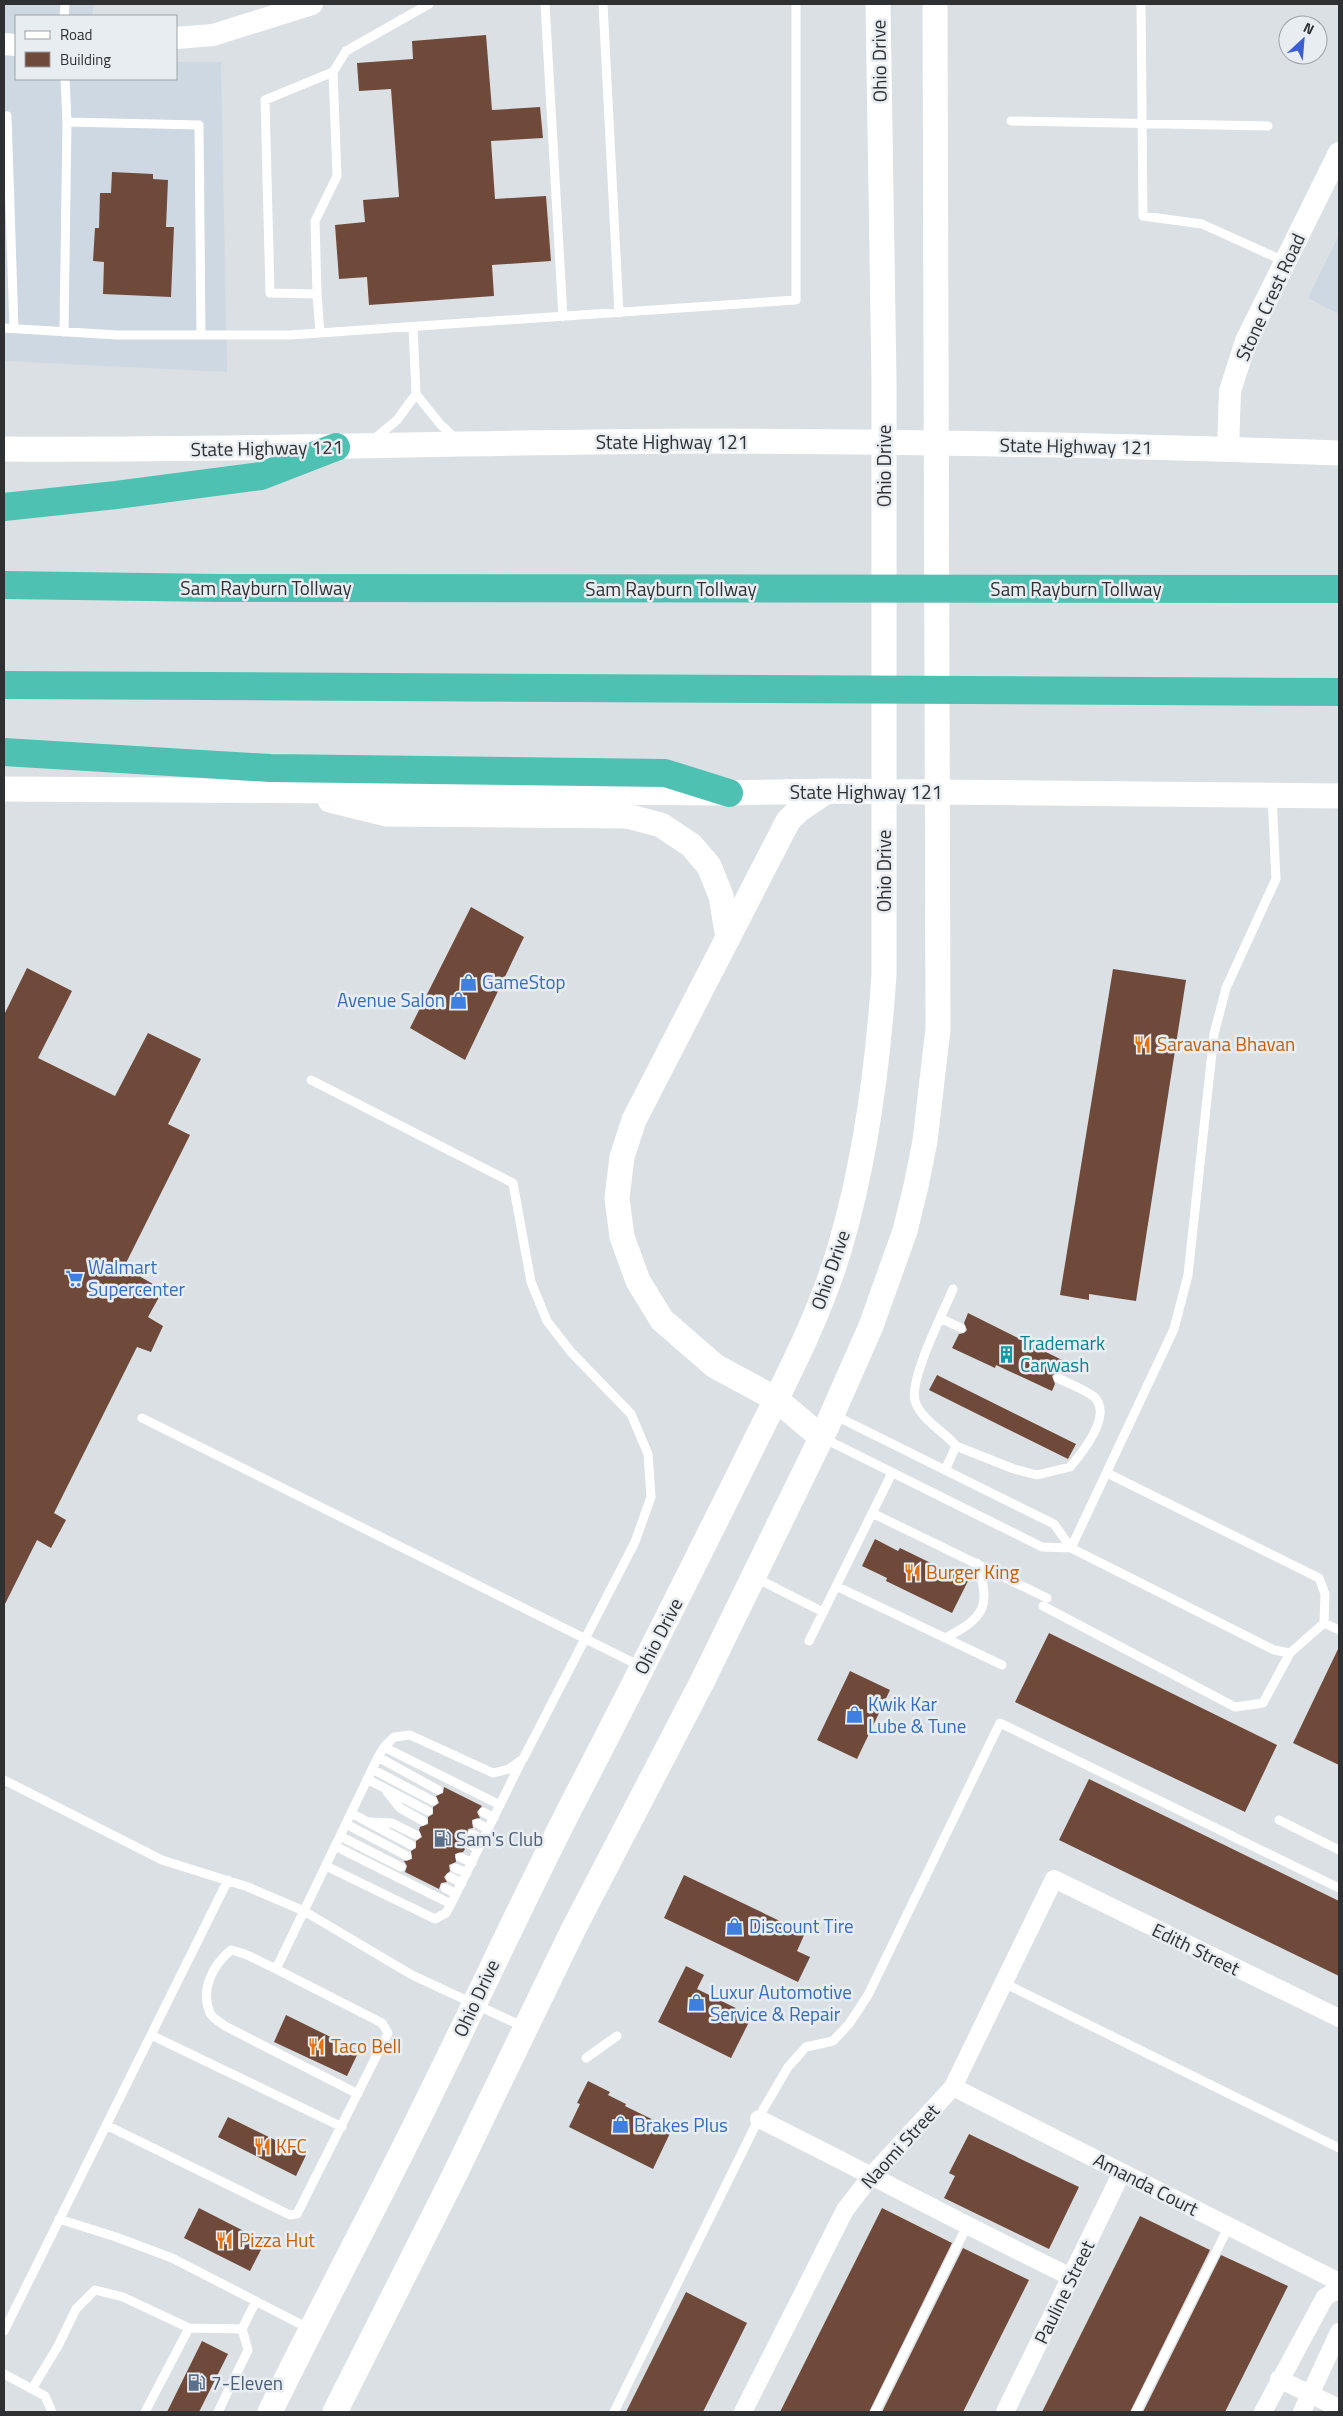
<svg xmlns="http://www.w3.org/2000/svg" width="1343" height="2416" viewBox="0 0 1343 2416" font-family="'Titillium Web',sans-serif">
  <style>
    .built { fill: #ced8e3 }
    .building { fill: #6f4a3b }
    .lines { fill: none; stroke-linecap: round; stroke-linejoin: round }
    .service { stroke: #fff; stroke-width: 9 }
    .minor { stroke: #fff; stroke-width: 18 }
    .tertiary { stroke: #fff; stroke-width: 22 }
    .secondary { stroke: #fff; stroke-width: 25 }
    .motorway { stroke: #4fc1b2; stroke-width: 28 }
    .labels { text-anchor: middle; stroke-width: 5; stroke-linejoin: round; paint-order: stroke }
    .street-label { font-size: 19px; fill: #2e3032; stroke: #e8edf2 }
    .shop-label { font-size: 19px; fill: #366cbe; stroke: #e8edf2; text-anchor: start }
    .food-label { font-size: 19px; fill: #c56008; stroke: #e8edf2; text-anchor: start }
    .culture-label { font-size: 19px; fill: #0d838f; stroke: #e8edf2; text-anchor: start }
    .service-label { font-size: 19px; fill: #4e5e75; stroke: #e8edf2; text-anchor: start }
  </style>
  <rect width="100%" height="100%" fill="#dbe0e4"/>
  <!-- built -->
  <path class="built" d="M4 4H94L92 16H16V79H176V62H221L227 372 4 361Z
    M1339 235V314L1308 298Z"/>
  <!-- building -->
  <path class="building" d="M486 35 492 110 540 107 543 138 491 141 495 199 546 196 551 261 492 265 494 296 369 305 367 277 339 279 335 225 365 222 363 200 399 197 391 89 359 91 357 63 413 59 412 41Z
    M112 172 153 174V179L168 180 166 227H174L171 297 103 294 104 262 93 261 95 228H99L100 193H111Z
    M471 907 524 937 465 1060 410 1028Z
    M27 968 72 991 38 1058 115 1096 148 1033 201 1059 168 1124 190 1135 124 1267 163 1290 148 1317 163 1326 151 1352 137 1347 54 1513 66 1520 51 1548 37 1540 4 1606V1015Z
    M1113 969 1186 980 1136 1301 1089 1294V1300L1060 1295Z
    M968 1313 1066 1362 1061 1372 1055 1373 1052 1376 1055 1384 1052 1391 996 1365 995 1368 952 1348 959 1334 964 1333 967 1330 964 1323Z
    M937 1375 1076 1444 1068 1459 929 1390Z
    M875 1539 898 1551 900 1548 968 1581 952 1613 886 1581 887 1578 862 1566Z
    M1049 1633 1277 1745 1245 1812 1015 1702Z
    M1339 1647V1765L1293 1743Z
    M850 1671 890 1690 857 1759 817 1740Z
    M1089 1779 1339 1901V1976L1059 1840Z
    M444 1787 482 1806 477 1812 480 1818 472 1820 473 1828 468 1829 467 1837 461 1840V1846L465 1849 463 1852 455 1854 456 1862 449 1865 450 1871 444 1877 447 1882 441 1883 439 1889 405 1872 407 1866 404 1861 412 1859 411 1851 416 1848V1841L422 1837 419 1830 420 1827 428 1824V1817L433 1814V1807L439 1803 436 1796 443 1793Z
    M684 1875 805 1933 797 1951 810 1957 798 1982 664 1918Z
    M686 1966 704 1975 697 1989 752 2016 731 2058 658 2022Z
    M286 2015 359 2051 347 2076 274 2042Z
    M588 2081 610 2092 608 2095 626 2104 625 2106 672 2129 653 2169 569 2127 580 2104 577 2103Z
    M228 2117 306 2155 296 2176 218 2137Z
    M969 2134 1079 2187 1049 2249 944 2198 955 2176 949 2173Z
    M199 2208 265 2242 250 2271 184 2238Z
    M882 2208 952 2243 869 2412H780Z
    M1140 2216 1210 2250 1130 2412H1042Z
    M963 2248 1029 2280 963 2412H882Z
    M1221 2255 1288 2286 1225 2412H1143Z
    M686 2292 747 2323 703 2412H626Z
    M202 2341 228 2354 199 2412H167Z"/>
  <g class="lines">
    <!-- service -->
    <path class="service" d="M545 4 563 317
      M603 4 619 313
      M1141 4 1143 216 1202 224 1284 261
      M64 16 65 4
      M4 116H7L14 329
      M1011 121 1268 126
      M67 122 199 125 201 335
      M317 294 315 221 337 176 333 72
      M413 327 416 394 440 424 456 439
      M4 328 117 335H290L796 300V4
      M64 332 67 122 65 79
      M320 333 317 294 270 293 265 100 333 72 346 51 429 4
      M374 439 397 420 416 394
      M940 1318 961 1328
      M834 1415 1054 1524 1071 1548
      M142 1418 640 1666
      M823 1438 1042 1547 1071 1548 1274 1650 1290 1653 1324 1623 1325 1594 1319 1578 1107 1473
      M956 1446 1014 1469 1037 1475 1070 1467C1082 1453 1111 1418 1096 1399 1091 1392 1067 1383 1058 1378
      M945 1470 956 1446C944 1431 921 1420 915 1401 909 1379 944 1311 953 1289
      M872 1513 1047 1598
      M1071 1548 1174 1329 1188 1275 1214 1034 1226 988 1276 879 1272 796
      M754 1577 823 1612
      M836 1586 1002 1665
      M1043 1606 1235 1707 1263 1703 1290 1653
      M1324 1623 1339 1630
      M945 1638C986 1617 991 1606 977 1563
      M809 1641 892 1473
      M384 1747 500 1805
      M378 1757 438 1790
      M372 1769 433 1801
      M367 1779 428 1811
      M4 1780 162 1860 248 1887 304 1911 412 1975 524 2027
      M387 1792 400 1808 423 1821
      M483 1812 494 1818
      M351 1813 411 1845
      M1279 1820 1339 1850
      M369 1822 392 1823 416 1835
      M477 1823 488 1829
      M346 1824 407 1856
      M472 1834 483 1839
      M340 1836 401 1867
      M467 1843 478 1849
      M335 1846 451 1904 522 1760
      M460 1857 472 1863
      M326 1866 435 1919 446 1913 451 1904
      M455 1868 467 1873
      M450 1877 462 1883
      M445 1888 456 1894
      M276 1969 245 1954 231 1950C213 1965 200 1989 210 2013 212 2018 220 2022 225 2026L358 2094
      M1004 1983 1339 2148
      M151 2035 342 2127
      M586 2058 617 2036
      M106 2125 290 2215 297 2214 388 2033 382 2023 276 1969 378 1757 384 1747 394 1737 410 1735 493 1773 509 1769 523 1759 635 1542 651 1497 648 1454 631 1414 571 1352 547 1321 531 1282 513 1183 311 1080
      M59 2219 116 2237 172 2258 310 2329
      M4 2331 228 1880
      M4 2374 45 2396 52 2412
      M32 2389 58 2346 76 2309 95 2290 123 2297 189 2328
      M145 2412 189 2328 242 2329
      M218 2412 248 2350 242 2329 256 2301
      M614 2412 764 2108 788 2067 806 2047 833 2041 849 2024 868 1995 1000 1723 1339 1888
      M875 2412 967 2226
      M1136 2412 1229 2226"/>
    <!-- minor -->
    <path class="minor" d="M953 2087 1339 2282
      M759 2119C864 2171 966 2226 1071 2277
      M1279 2379 1339 2408
      M743 2412 845 2210 872 2175 953 2087 1054 1879 1339 2018
      M1005 2412 1122 2172
      M1263 2412 1325 2297 1339 2289
      M1302 2412 1339 2332"/>
    <!-- tertiary -->
    <path class="tertiary" d="M176 38 213 35 312 4
      M4 44 16 45
      M1228 449 1230 391 1246 341 1339 153"/>
    <!-- secondary -->
    <path class="secondary" d="M4 449C236 451 469 442 702 441 914 441 1127 446 1339 453
      M4 789 729 793 827 791 1339 796
      M330 800 387 814 627 816 661 825 691 845 709 866 721 896 728 938
      M822 1438 776 1399 715 1366 662 1320 638 1281 622 1237 617 1198 622 1157 634 1120 788 821 799 810 827 791
      M270 2412C323 2303 381 2197 434 2087 483 1988 529 1887 580 1789 636 1681 690 1573 744 1464 778 1394 818 1323 840 1247 866 1159 878 1066 884 974V380L878 4
      M335 2412 452 2180 573 1930 702 1682 827 1426 871 1326 905 1231 916 1186 925 1141 938 1029 935 4"/>
    <!-- motorway -->
    <path class="motorway" d="M4 507 116 495 261 476 336 447
      M4 585 219 588 1339 589
      M4 685 1339 692
      M4 752 270 768 665 773 729 793"/>
  </g>
  <!-- icons -->
  <defs>
    <symbol id="shop-bare" viewBox="-9 -9 18 18"><path d="M-5-2.5h2.3a2.7 3.5 0 0 1 5.4 0H5L5.5 6h-11ZM-1.5-2.5h3a1.5 2.3 0 0 0-3 0Z" fill="#3f7fe0" stroke="#e8edf2" stroke-width="2.5" paint-order="stroke"/></symbol>
    <symbol id="restaurant-bare" viewBox="-9 -9 18 18"><path d="M-5-6h1v4h1v-4h1v4h1v-4h1v5L-1.5 .5V6h-2V.5L-5-1ZM5-6V6H3V1.5H1.5Q1.5-4 5-6Z" fill="#e8710a" stroke="#e8edf2" stroke-width="2.5" paint-order="stroke"/></symbol>
    <symbol id="supermarket-bare" viewBox="-9 -9 18 18"><path d="M-6-5.5h2.5l.6 2H6L4.5 2H-2.5L-4.4-4H-6ZM-1.5 3.2a1.3 1.3 0 1 0 .1 0ZM3 3.2a1.3 1.3 0 1 0 .1 0Z" fill="#3f7fe0" stroke="#e8edf2" stroke-width="2.5" paint-order="stroke"/></symbol>
    <symbol id="building-bare" viewBox="-9 -9 18 18"><path d="M-4-6H4V6H1V3H-1V6H-4ZM-2.5-4.3h1.7v1.8h-1.7ZM.8-4.3h1.7v1.8H.8ZM-2.5-1h1.7V.8h-1.7ZM.8-1h1.7V.8H.8Z" fill="#0f9aa8" stroke="#e8edf2" stroke-width="2.5" paint-order="stroke"/></symbol>
    <symbol id="fuel-bare" viewBox="-9 -9 18 18"><path d="M-5.5-6h7V0h2V4h1.3V-2.5L3-4.5l.8-.8L6-3V5H2.5V1h-1V6h-7ZM-4.2-4.7v3.2H.2V-4.7Z" fill="#5c6f8a" stroke="#e8edf2" stroke-width="2.5" paint-order="stroke"/></symbol>
  </defs>
  <g fill-rule="evenodd">
    <use href="#shop-bare" x="456" y="970" width="25" height="25"/>
    <use href="#shop-bare" x="446" y="988" width="25" height="25"/>
    <use href="#restaurant-bare" x="1130" y="1032" width="25" height="25"/>
    <use href="#supermarket-bare" x="62" y="1266" width="25" height="25"/>
    <use href="#building-bare" x="994" y="1342" width="25" height="25"/>
    <use href="#restaurant-bare" x="900" y="1560" width="25" height="25"/>
    <use href="#shop-bare" x="842" y="1702" width="25" height="25"/>
    <use href="#fuel-bare" x="430" y="1826" width="25" height="25"/>
    <use href="#shop-bare" x="722" y="1914" width="25" height="25"/>
    <use href="#shop-bare" x="684" y="1990" width="25" height="25"/>
    <use href="#restaurant-bare" x="304" y="2034" width="25" height="25"/>
    <use href="#shop-bare" x="608" y="2112" width="25" height="25"/>
    <use href="#restaurant-bare" x="250" y="2134" width="25" height="25"/>
    <use href="#restaurant-bare" x="212" y="2228" width="25" height="25"/>
    <use href="#fuel-bare" x="184" y="2370" width="25" height="25"/>
  </g>
  <g class="labels">
    <!-- street labels -->
    <g class="street-label">
      <text transform="translate(879 61) rotate(-91)" y="7">Ohio Drive</text>
      <text transform="translate(1270 297) rotate(-65)" y="7">Stone Crest Road</text>
      <text x="672" y="449">State Highway 121</text>
      <text transform="translate(1076 446) rotate(1)" y="7">State Highway 121</text>
      <text transform="translate(267 448) rotate(-1)" y="7">State Highway 121</text>
      <text transform="translate(884 466) rotate(-90)" y="7">Ohio Drive</text>
      <text x="266" y="595">Sam Rayburn Tollway</text>
      <text x="671" y="596">Sam Rayburn Tollway</text>
      <text x="1076" y="596">Sam Rayburn Tollway</text>
      <text x="866" y="799">State Highway 121</text>
      <text transform="translate(884 871) rotate(-90)" y="7">Ohio Drive</text>
      <text transform="translate(830 1270) rotate(-71)" y="7">Ohio Drive</text>
      <text transform="translate(658 1636) rotate(-63)" y="7">Ohio Drive</text>
      <text transform="translate(1196 1949) rotate(26)" y="7">Edith Street</text>
      <text transform="translate(476 1998) rotate(-65)" y="7">Ohio Drive</text>
      <text transform="translate(900 2146) rotate(-48)" y="7">Naomi Street</text>
      <text transform="translate(1146 2184) rotate(27)" y="7">Amanda Court</text>
      <text transform="translate(1064 2292) rotate(-64)" y="7">Pauline Street</text>
    </g>
    <!-- shop labels -->
    <g class="shop-label">
      <text x="482" y="989">GameStop</text>
      <text x="445" y="1007" text-anchor="end">Avenue Salon</text>
      <text x="88" y="1274">Walmart<tspan x="88" dy="22">Supercenter</tspan></text>
      <text x="868" y="1711">Kwik Kar<tspan x="868" dy="22">Lube &amp; Tune</tspan></text>
      <text x="749" y="1933">Discount Tire</text>
      <text x="710" y="1999">Luxur Automotive<tspan x="710" dy="22">Service &amp; Repair</tspan></text>
      <text x="634" y="2132">Brakes Plus</text>
    </g>
    <!-- food labels -->
    <g class="food-label">
      <text x="1157" y="1051">Saravana Bhavan</text>
      <text x="926" y="1579">Burger King</text>
      <text x="331" y="2053">Taco Bell</text>
      <text x="276" y="2153">KFC</text>
      <text x="239" y="2247">Pizza Hut</text>
    </g>
    <!-- culture labels -->
    <g class="culture-label">
      <text x="1020" y="1350">Trademark<tspan x="1020" dy="22">Carwash</tspan></text>
    </g>
    <!-- service labels -->
    <g class="service-label">
      <text x="456" y="1846">Sam's Club</text>
      <text x="211" y="2390">7-Eleven</text>
    </g>
  </g>
  <!-- border -->
  <rect width="1343" height="2416" fill="none" stroke="#2e3032" stroke-width="10"/>
  <!-- legend -->
  <rect x="15" y="15" width="162" height="65" fill="#e8edf2" stroke="#9ea1a5"/>
  <rect x="25" y="31" width="25" height="8" fill="#ffffff" stroke="#9ea1a5"/>
  <text x="60" y="40" font-size="15" fill="#2e3032">Road</text>
  <rect x="25" y="52" width="25" height="15" fill="#6f4a3b" stroke="#9ea1a5"/>
  <text x="60" y="65" font-size="15" fill="#2e3032">Building</text>
  <!-- north arrow -->
  <g transform="translate(1303 40) rotate(26)"><circle r="24" fill="#e8edf2" stroke="#9ea1a5"/>
  <path d="M0-4L9 19L0 12L-9 19Z" fill="#3d5ed0"/>
  <text y="-8" font-size="14" font-weight="bold" text-anchor="middle" fill="#2e3032">N</text>
  </g>
</svg>
